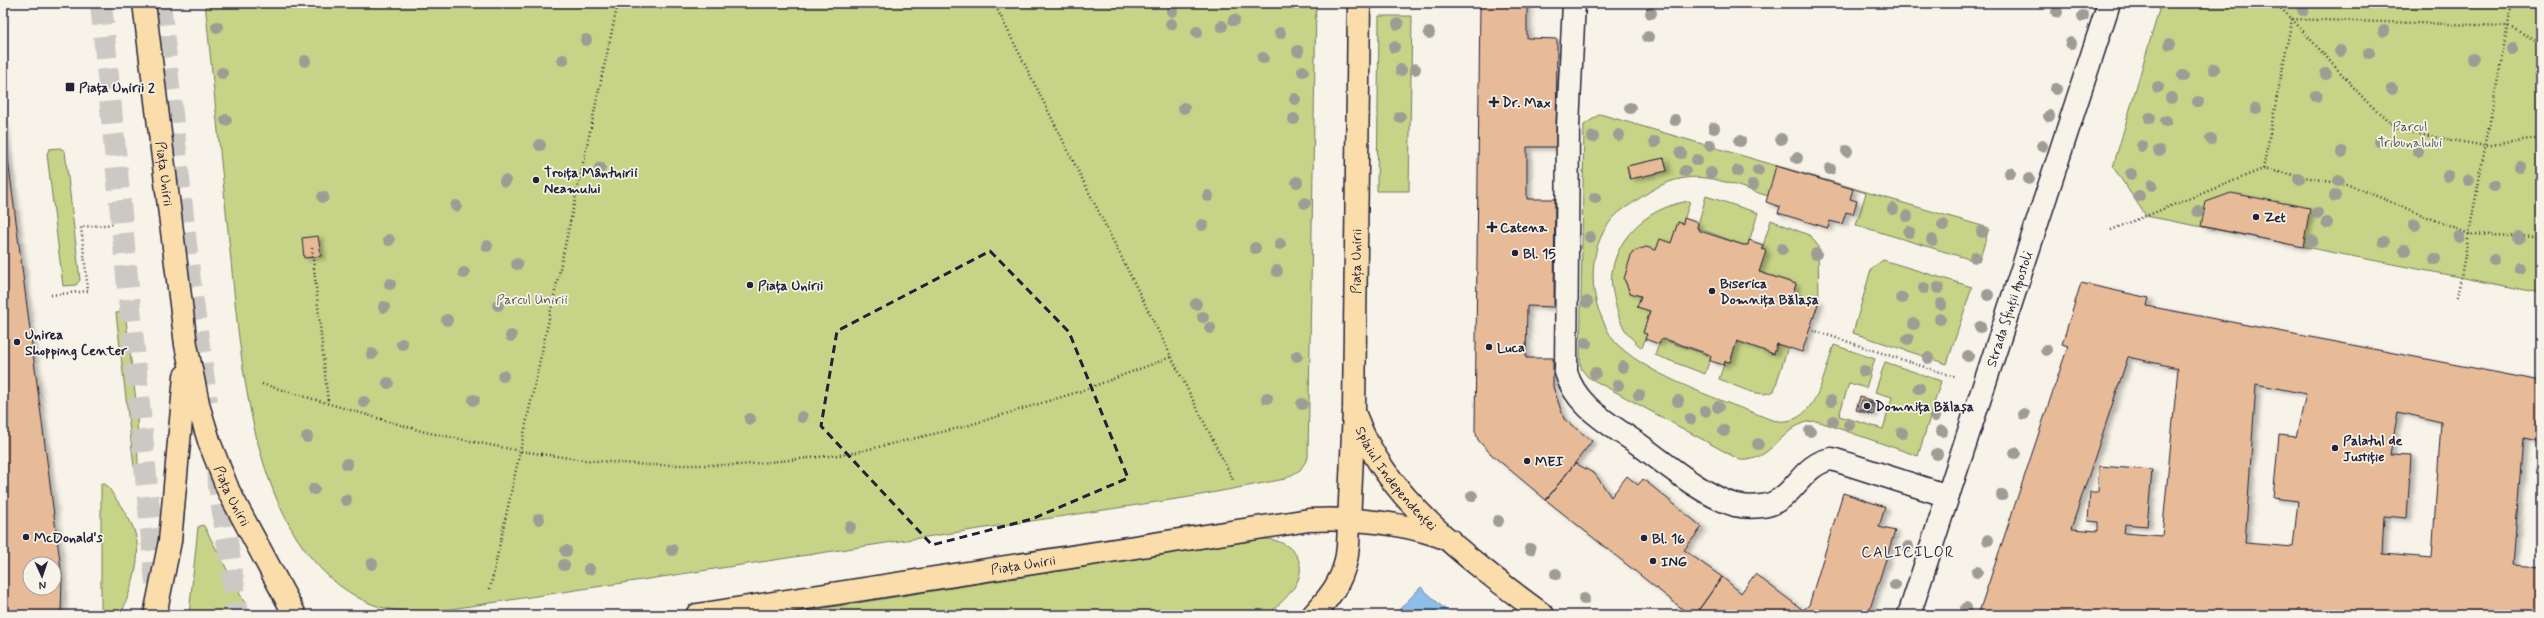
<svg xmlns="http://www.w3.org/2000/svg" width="2544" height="618" viewBox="0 0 2544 618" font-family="Mynerve,sans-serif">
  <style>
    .green { fill: #c7d386; stroke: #747a60; fill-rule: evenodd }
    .water { fill: #8cbee8; stroke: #6280a3 }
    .building { fill: #e7bb97; stroke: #22223b; fill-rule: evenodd; filter: url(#shadow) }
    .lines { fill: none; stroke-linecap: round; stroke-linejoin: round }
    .major-tunnel { stroke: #ccc9c5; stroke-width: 22; stroke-dasharray: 22 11; stroke-linecap: butt }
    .minor-casing { stroke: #22223b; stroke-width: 25 }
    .major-casing { stroke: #22223b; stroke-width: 25 }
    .path { stroke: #22223b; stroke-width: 2.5; stroke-dasharray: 1 3; stroke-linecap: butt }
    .minor { stroke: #f7f3e8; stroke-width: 22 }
    .major { stroke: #faddab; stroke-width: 22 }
    .tree { fill: #9d9d96 }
    .marked { fill: none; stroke: #22223b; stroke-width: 3; stroke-dasharray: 8 5; stroke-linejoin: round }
    .poi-dot { fill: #22223b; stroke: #f7f3e8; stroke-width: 1.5 }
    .labels { text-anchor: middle; stroke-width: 3.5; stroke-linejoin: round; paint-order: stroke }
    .poi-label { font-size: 14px; font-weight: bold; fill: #22223b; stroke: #f7f3e8; text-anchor: start }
    .park-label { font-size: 14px; fill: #545752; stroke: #f7f3e8 }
    .street-label { font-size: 14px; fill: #22223b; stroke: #f7f3e8 }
    .neighbourhood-label { font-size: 15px; letter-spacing: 1px; fill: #22223b; stroke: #f7f3e8 }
  </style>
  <defs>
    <filter id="shadow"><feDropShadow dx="4.5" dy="2.5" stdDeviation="2" flood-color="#0004"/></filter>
  </defs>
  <rect width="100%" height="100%" fill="#f7f3e8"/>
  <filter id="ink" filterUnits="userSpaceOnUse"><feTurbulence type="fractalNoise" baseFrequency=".025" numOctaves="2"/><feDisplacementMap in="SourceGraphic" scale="8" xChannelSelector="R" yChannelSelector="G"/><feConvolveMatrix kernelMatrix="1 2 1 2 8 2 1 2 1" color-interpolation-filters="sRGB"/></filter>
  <g filter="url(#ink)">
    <!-- green -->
    <path class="green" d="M205 3H1316L1308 458 1300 470 1285 479 1190 497 444 610C420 612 391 613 369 603 248 549 241 353 229 241 221 161 213 82 205 3Z
      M2161 3H2541V293L2146 216 2113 167Z
      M1379 16H1412L1409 191H1377Z
      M1600 114 1989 228 1979 262 1856 225 1866 193 1777 166 1768 196C1741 188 1708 172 1680 179 1664 182 1650 191 1637 200 1630 205 1621 210 1615 216 1590 241 1588 286 1601 316 1605 325 1610 338 1618 345 1652 378 1727 402 1772 420 1816 430 1823 375 1834 345L1875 359 1866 388 1849 383 1839 416 1883 429 1892 397 1875 392 1885 362 1941 381 1918 456 1820 422C1787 414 1774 464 1740 460L1588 377 1582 370 1580 363 1584 125ZM1664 158 1667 171 1629 179 1627 166Z
      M60 148 65 151 80 280 76 285 63 286 47 154 49 149Z
      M1706 196 1758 213 1748 245H1743L1697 228Z
      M1690 201 1683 224 1678 222 1671 243 1660 239 1656 250 1633 252 1624 279 1630 293 1641 296 1637 307 1650 311 1643 332 1647 334 1642 348C1625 334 1620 324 1615 302 1613 293 1610 281 1612 272 1618 233 1652 206 1690 201Z
      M1771 220 1811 236 1818 246 1819 301 1793 294 1796 284 1759 272 1762 249Z
      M1883 260 1972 287 1947 364 1853 333 1871 269Z
      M125 312 137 409 138 467H134L116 313Z
      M1661 339 1711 356 1705 374 1655 355Z
      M1737 341 1774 354 1777 344 1788 347 1774 391C1760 400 1733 384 1719 379L1725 361 1730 362Z
      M101 484H105L109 488C117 502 131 518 135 533 143 560 130 591 121 615H101Z
      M203 525 204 526 251 615H189L198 527Z
      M1263 539C1284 538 1308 556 1298 580 1292 594 1279 604 1268 615H781Z"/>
    <!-- water -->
    <path class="water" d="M1421 587 1451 615H1394Z"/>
    <!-- building -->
    <path class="building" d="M1480 3H1527V38L1557 39 1556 147H1527V199H1555L1554 307 1527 306 1526 358H1553V387L1564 419 1592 441 1546 500 1491 454 1478 440 1475 430Z
      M3 121 62 577 61 615H3ZM30 564H54V588H30Z
      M1664 158 1667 171 1630 179 1627 166Z
      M1776 166 1853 189 1850 199 1857 201 1853 214 1846 212 1842 224 1830 221 1828 228 1778 213 1780 207 1766 202Z
      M2231 193 2310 208 2303 247 2201 226 2206 202Z
      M1684 218 1698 223 1697 228 1700 231 1743 245H1748L1749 240 1763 245 1762 249 1766 251 1759 272 1796 284 1793 294 1819 301 1802 352 1777 344 1774 354 1737 341 1730 362 1725 361 1724 365 1710 361 1711 356 1708 354 1665 339H1661L1659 344 1645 339 1647 334 1643 333 1650 311 1637 307 1641 296 1630 293 1626 283 1624 279 1627 269 1632 252 1646 247 1656 250 1660 239 1671 243 1678 222 1683 224Z
      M318 236 321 256 304 258 302 238Z
      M2081 283 2149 298 2147 306 2541 381V442L2523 438 2513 565 2541 567V615H2082L2046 611 2044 615H1978L2068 346 2062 344ZM2128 357 2178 368 2162 536 2124 533 2125 524 2147 526 2152 470 2099 466 2098 492H2090L2088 521 2098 522V531L2071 529ZM2256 384 2306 394 2296 437 2279 435 2273 498 2298 501 2293 547 2245 543ZM2398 412 2441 422 2432 558 2382 554 2384 516 2407 518 2411 455 2390 454Z
      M1860 397 1876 402 1873 415 1856 410Z
      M1862 400 1874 404 1871 413 1859 409Z
      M1864 402 1872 404 1870 411 1862 408Z
      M1864 403 1870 406 1869 409 1863 408Z
      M1575 463 1595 474 1611 497 1627 476 1638 485 1643 479 1702 527 1684 550 1722 577 1695 615H1690L1546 500Z
      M1843 493 1885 507 1879 527 1895 531 1868 615H1695L1722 577 1741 593 1755 574 1803 610 1809 605Z"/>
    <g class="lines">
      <!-- major-tunnel -->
      <path class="major-tunnel" d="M101 3 157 593
        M160 3 190 281 207 402
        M217 472 238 615"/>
      <defs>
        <g id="minor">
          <path d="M1574 3 1568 126 1566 372C1570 386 1576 395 1586 405 1600 420 1620 431 1637 443 1665 463 1702 495 1735 505 1743 507 1753 507 1762 506 1795 502 1799 464 1832 459L1948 496"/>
          <path id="s1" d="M1909 615 2109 3"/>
        </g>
        <g id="major">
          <path id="s2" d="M144 3 186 345 199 408 210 444 229 492 295 615"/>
          <path id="s3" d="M1356 417C1386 500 1475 564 1543 615"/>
          <path d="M155 615 170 541 185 376"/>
          <path id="s4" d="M697 615 1309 520C1357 518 1405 522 1450 540"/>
          <path id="s5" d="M1313 615C1333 594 1346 576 1348 546L1354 410 1359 3"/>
        </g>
      </defs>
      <!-- minor casing -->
      <use href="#minor" class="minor-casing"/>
      <!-- major casing -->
      <use href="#major" class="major-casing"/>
      <!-- path -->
      <path class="path" d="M994 3 1234 482
        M2275 3 2292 19 2508 26 2541 43
        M2292 19 2366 101 2400 131 2486 146 2541 137
        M2263 169 2292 19
        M2111 230 2263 169 2352 186 2469 234 2541 237
        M312 248 328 403
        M51 295 88 291 81 227 115 224
        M2457 298 2512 3
        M1809 329 1955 377
        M262 384 425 432 520 451 584 460 648 465H740L848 454 963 427 1081 391 1171 357
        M490 589 618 3"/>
      <!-- minor -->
      <use href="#minor" class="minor"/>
      <!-- major -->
      <use href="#major" class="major"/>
    </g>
    <!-- trees -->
    <g class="tree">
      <circle cx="2303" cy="10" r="6"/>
      <circle cx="1172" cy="11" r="6"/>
      <circle cx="2057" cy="12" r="6"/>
      <circle cx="1651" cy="13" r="6"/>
      <circle cx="2083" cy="16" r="6"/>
      <circle cx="1234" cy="20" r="6"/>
      <circle cx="1171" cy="24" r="6"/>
      <circle cx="1398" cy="24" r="6"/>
      <circle cx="1222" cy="26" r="6"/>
      <circle cx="217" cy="27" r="6"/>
      <circle cx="2384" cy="31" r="6"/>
      <circle cx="1197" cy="32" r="6"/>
      <circle cx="1280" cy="33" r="6"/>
      <circle cx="1429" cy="33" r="6"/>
      <circle cx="1648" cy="37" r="6"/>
      <circle cx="586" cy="40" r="6"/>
      <circle cx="2071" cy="43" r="6"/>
      <circle cx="2170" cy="44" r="6"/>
      <circle cx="1394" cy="47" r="6"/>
      <circle cx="2513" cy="49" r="6"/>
      <circle cx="1298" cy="51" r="6"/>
      <circle cx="2340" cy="51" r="6"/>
      <circle cx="2369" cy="53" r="6"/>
      <circle cx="1263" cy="58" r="6"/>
      <circle cx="2473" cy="59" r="6"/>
      <circle cx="563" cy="60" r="6"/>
      <circle cx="305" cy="61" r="6"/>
      <circle cx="1415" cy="69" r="6"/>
      <circle cx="2214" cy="69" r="6"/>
      <circle cx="1401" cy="70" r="6"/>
      <circle cx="1303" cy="71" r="6"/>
      <circle cx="222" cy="73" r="6"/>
      <circle cx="2326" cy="74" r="6"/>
      <circle cx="2183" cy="76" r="6"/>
      <circle cx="2158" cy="87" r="6"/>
      <circle cx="2056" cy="89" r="6"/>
      <circle cx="2392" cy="89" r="6"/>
      <circle cx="2316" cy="96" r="6"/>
      <circle cx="2171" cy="98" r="6"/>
      <circle cx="1295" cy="99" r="6"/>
      <circle cx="2198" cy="102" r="6"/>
      <circle cx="1184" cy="108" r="6"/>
      <circle cx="1630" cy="108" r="6"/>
      <circle cx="2256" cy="109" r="6"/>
      <circle cx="2049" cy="116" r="6"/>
      <circle cx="1400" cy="117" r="6"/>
      <circle cx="2150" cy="118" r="6"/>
      <circle cx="1294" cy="119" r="6"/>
      <circle cx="226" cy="120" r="6"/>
      <circle cx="1675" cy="120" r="6"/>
      <circle cx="2166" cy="121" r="6"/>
      <circle cx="1714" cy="128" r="6"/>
      <circle cx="1619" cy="135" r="6"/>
      <circle cx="1593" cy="137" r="6"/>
      <circle cx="1781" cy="139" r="6"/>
      <circle cx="2211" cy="139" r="6"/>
      <circle cx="1740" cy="141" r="6"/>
      <circle cx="2379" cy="141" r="6"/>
      <circle cx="1655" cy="142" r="6"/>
      <circle cx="540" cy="145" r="6"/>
      <circle cx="1710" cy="145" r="6"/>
      <circle cx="2042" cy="146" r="6"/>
      <circle cx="2142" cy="146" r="6"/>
      <circle cx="1847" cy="151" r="6"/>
      <circle cx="2159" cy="151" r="6"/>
      <circle cx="2418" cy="151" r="6"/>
      <circle cx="2342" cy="152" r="6"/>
      <circle cx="1681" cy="153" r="6"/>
      <circle cx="1797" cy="158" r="6"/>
      <circle cx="1697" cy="160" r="6"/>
      <circle cx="2520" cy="167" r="6"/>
      <circle cx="600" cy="168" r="6"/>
      <circle cx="1830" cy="169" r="6"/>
      <circle cx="1758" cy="170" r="6"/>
      <circle cx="1685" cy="171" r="6"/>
      <circle cx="1738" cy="171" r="6"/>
      <circle cx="1711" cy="173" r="6"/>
      <circle cx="2010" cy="173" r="6"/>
      <circle cx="2131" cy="174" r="6"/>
      <circle cx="2448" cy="176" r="6"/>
      <circle cx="2029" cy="179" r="6"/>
      <circle cx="2299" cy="179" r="6"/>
      <circle cx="2469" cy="180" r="6"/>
      <circle cx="505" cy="181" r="6"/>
      <circle cx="2339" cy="181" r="6"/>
      <circle cx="1297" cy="182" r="6"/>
      <circle cx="1753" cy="185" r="6"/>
      <circle cx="2152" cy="185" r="6"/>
      <circle cx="2494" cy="186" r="6"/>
      <circle cx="1208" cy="196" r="6"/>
      <circle cx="2139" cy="196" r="6"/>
      <circle cx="2335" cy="196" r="6"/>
      <circle cx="323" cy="197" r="6"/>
      <circle cx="1595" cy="198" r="6"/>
      <circle cx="1305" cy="203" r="6"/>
      <circle cx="456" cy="206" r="6"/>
      <circle cx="1893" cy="209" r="6"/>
      <circle cx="2198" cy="211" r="6"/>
      <circle cx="2317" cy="213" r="6"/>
      <circle cx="1907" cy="216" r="6"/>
      <circle cx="2327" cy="223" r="6"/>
      <circle cx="1202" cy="225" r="6"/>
      <circle cx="1943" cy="225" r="6"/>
      <circle cx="2415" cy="225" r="6"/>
      <circle cx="1909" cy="232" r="6"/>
      <circle cx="1982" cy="232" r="6"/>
      <circle cx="1590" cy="237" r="6"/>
      <circle cx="2459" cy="237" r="6"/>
      <circle cx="2519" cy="238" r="6"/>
      <circle cx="389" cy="240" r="6"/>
      <circle cx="1932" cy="240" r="6"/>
      <circle cx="2312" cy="241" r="6"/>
      <circle cx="2384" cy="242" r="6"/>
      <circle cx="1280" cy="244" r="6"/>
      <circle cx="487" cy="246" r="6"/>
      <circle cx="1255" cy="248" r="6"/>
      <circle cx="1782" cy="249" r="6"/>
      <circle cx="2405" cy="250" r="6"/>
      <circle cx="1816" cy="254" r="6"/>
      <circle cx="1975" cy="257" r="6"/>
      <circle cx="2435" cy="259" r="6"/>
      <circle cx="2494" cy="260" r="6"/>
      <circle cx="517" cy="264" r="6"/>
      <circle cx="2519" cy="268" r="6"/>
      <circle cx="1277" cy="271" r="6"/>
      <circle cx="464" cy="273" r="6"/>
      <circle cx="390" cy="284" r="6"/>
      <circle cx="1924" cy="288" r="6"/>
      <circle cx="1938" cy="288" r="6"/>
      <circle cx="1988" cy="295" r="6"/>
      <circle cx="1902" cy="298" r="6"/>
      <circle cx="1587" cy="302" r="6"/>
      <circle cx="1196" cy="304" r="6"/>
      <circle cx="1941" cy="304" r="6"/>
      <circle cx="498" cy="305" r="6"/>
      <circle cx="384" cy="307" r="6"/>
      <circle cx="1203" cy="317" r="6"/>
      <circle cx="1940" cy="319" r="6"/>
      <circle cx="447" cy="320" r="6"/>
      <circle cx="1914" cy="324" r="6"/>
      <circle cx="1980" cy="327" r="6"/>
      <circle cx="1210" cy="328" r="6"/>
      <circle cx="511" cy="336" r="6"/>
      <circle cx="1908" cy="339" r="6"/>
      <circle cx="1586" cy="343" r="6"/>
      <circle cx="402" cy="344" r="6"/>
      <circle cx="2046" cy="350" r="6"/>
      <circle cx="372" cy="354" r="6"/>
      <circle cx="1297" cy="356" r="6"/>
      <circle cx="1968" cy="356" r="6"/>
      <circle cx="1928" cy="358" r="6"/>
      <circle cx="1623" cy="367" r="6"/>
      <circle cx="1864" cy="371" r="6"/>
      <circle cx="1595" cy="373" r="6"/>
      <circle cx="503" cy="376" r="6"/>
      <circle cx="388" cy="383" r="6"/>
      <circle cx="1618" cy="385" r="6"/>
      <circle cx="1919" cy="388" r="6"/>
      <circle cx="1639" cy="395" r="6"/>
      <circle cx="1267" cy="398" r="6"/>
      <circle cx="474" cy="400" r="6"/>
      <circle cx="1678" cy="401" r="6"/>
      <circle cx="1831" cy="401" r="6"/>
      <circle cx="364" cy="402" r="6"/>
      <circle cx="1302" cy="404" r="6"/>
      <circle cx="1718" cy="407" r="6"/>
      <circle cx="1705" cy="411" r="6"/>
      <circle cx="2024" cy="414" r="6"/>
      <circle cx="1935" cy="416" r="6"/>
      <circle cx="802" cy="417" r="6"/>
      <circle cx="750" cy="419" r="6"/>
      <circle cx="1690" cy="419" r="6"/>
      <circle cx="1833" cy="421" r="6"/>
      <circle cx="1849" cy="425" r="6"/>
      <circle cx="1724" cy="431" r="6"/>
      <circle cx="1810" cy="431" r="6"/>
      <circle cx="1942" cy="431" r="6"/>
      <circle cx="1902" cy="433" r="6"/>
      <circle cx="307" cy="437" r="6"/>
      <circle cx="1758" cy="444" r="6"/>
      <circle cx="2015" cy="453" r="6"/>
      <circle cx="1937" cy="454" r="6"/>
      <circle cx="347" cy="464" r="6"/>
      <circle cx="314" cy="489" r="6"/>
      <circle cx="2002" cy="495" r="6"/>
      <circle cx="1472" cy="496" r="6"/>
      <circle cx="346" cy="500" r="6"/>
      <circle cx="539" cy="519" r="6"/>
      <circle cx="1498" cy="521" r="6"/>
      <circle cx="850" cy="527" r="6"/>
      <circle cx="1988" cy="540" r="6"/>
      <circle cx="1908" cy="547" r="6"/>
      <circle cx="1530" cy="549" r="6"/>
      <circle cx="672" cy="550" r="6"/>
      <circle cx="566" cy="551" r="6"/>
      <circle cx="372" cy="564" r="6"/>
      <circle cx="564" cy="565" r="6"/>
      <circle cx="589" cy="569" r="6"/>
      <circle cx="1977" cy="572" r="6"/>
      <circle cx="1556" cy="574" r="6"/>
      <circle cx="1895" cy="585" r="6"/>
      <circle cx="1584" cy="599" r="6"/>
      <circle cx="1966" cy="608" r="6"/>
    </g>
  </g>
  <!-- marked area -->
  <path class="marked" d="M990 251 1069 332 1128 478 1032 519 932 545 821 426 837 331Z"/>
  <!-- markers -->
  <g class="poi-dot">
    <rect x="65" y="82" width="10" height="10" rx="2"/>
    <path d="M1492 96h4v4h4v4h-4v4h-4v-4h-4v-4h4z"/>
    <circle cx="536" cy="180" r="4"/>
    <circle cx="2256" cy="217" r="4"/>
    <path d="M1490 221h4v4h4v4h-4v4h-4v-4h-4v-4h4z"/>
    <circle cx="1515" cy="253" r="4"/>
    <circle cx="750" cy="285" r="4"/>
    <circle cx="1712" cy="291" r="4"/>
    <circle cx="17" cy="342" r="4"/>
    <circle cx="1489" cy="347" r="4"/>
    <circle cx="1867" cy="406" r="4"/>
    <circle cx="2335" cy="448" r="4"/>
    <circle cx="1527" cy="461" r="4"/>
    <circle cx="26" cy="537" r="4"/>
    <circle cx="1644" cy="538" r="4"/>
    <circle cx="1653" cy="561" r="4"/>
  </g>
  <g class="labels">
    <!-- poi labels -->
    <g class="poi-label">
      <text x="79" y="92">Piața Unirii 2</text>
      <text x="1502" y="107">Dr. Max</text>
      <text x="544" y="177">Troița Mântuirii<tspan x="544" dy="16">Neamului</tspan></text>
      <text x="2264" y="222">Zet</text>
      <text x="1500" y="232">Catena</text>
      <text x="1523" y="258">Bl. 15</text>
      <text x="1720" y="288">Biserica<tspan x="1720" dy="16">Domnița Bălașa</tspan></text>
      <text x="758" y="290">Piața Unirii</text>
      <text x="25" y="339">Unirea<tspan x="25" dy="16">Shopping Center</tspan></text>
      <text x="1497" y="352">Luca</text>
      <text x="1875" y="411">Domnița Bălașa</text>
      <text x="2343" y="445">Palatul de<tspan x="2343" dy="16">Justiție</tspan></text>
      <text x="1535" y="466">MEI</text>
      <text x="34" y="542">McDonald's</text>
      <text x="1652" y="543">Bl. 16</text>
      <text x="1661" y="566">ING</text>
    </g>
    <!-- park labels -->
    <g class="park-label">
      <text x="2410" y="131">Parcul<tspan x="2410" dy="16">Tribunalului</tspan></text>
      <text x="532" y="304">Parcul Unirii</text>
    </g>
    <!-- street labels -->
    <g class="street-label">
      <text dy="5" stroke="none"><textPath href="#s2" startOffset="172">Piața Unirii</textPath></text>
      <text dy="5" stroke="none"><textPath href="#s5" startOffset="364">Piața Unirii</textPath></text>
      <text dy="5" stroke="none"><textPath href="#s1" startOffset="322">Strada Sfinții Apostoli</textPath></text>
      <text dy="5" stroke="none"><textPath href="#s3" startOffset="74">Splaiul Independenței</textPath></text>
      <text dy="5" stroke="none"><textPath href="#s2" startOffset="503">Piața Unirii</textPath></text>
      <text dy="5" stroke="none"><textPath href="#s4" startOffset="330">Piața Unirii</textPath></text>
    </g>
    <!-- neighbourhood labels -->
    <g class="neighbourhood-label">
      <text x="1908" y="557">CALICILOR</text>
    </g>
  </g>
  <!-- margin -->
  <rect width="2544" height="618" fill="none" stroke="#f7f3e8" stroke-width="16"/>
  <rect x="8" y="8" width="2528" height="602" fill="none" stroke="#22223b" stroke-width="1.5" filter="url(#ink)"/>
  <!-- north arrow -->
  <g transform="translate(42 576) rotate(177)"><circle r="19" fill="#f7f3e8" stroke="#a29fa3"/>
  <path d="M0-3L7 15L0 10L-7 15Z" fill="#22223b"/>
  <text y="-6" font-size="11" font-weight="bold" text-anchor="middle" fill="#22223b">N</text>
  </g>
</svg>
